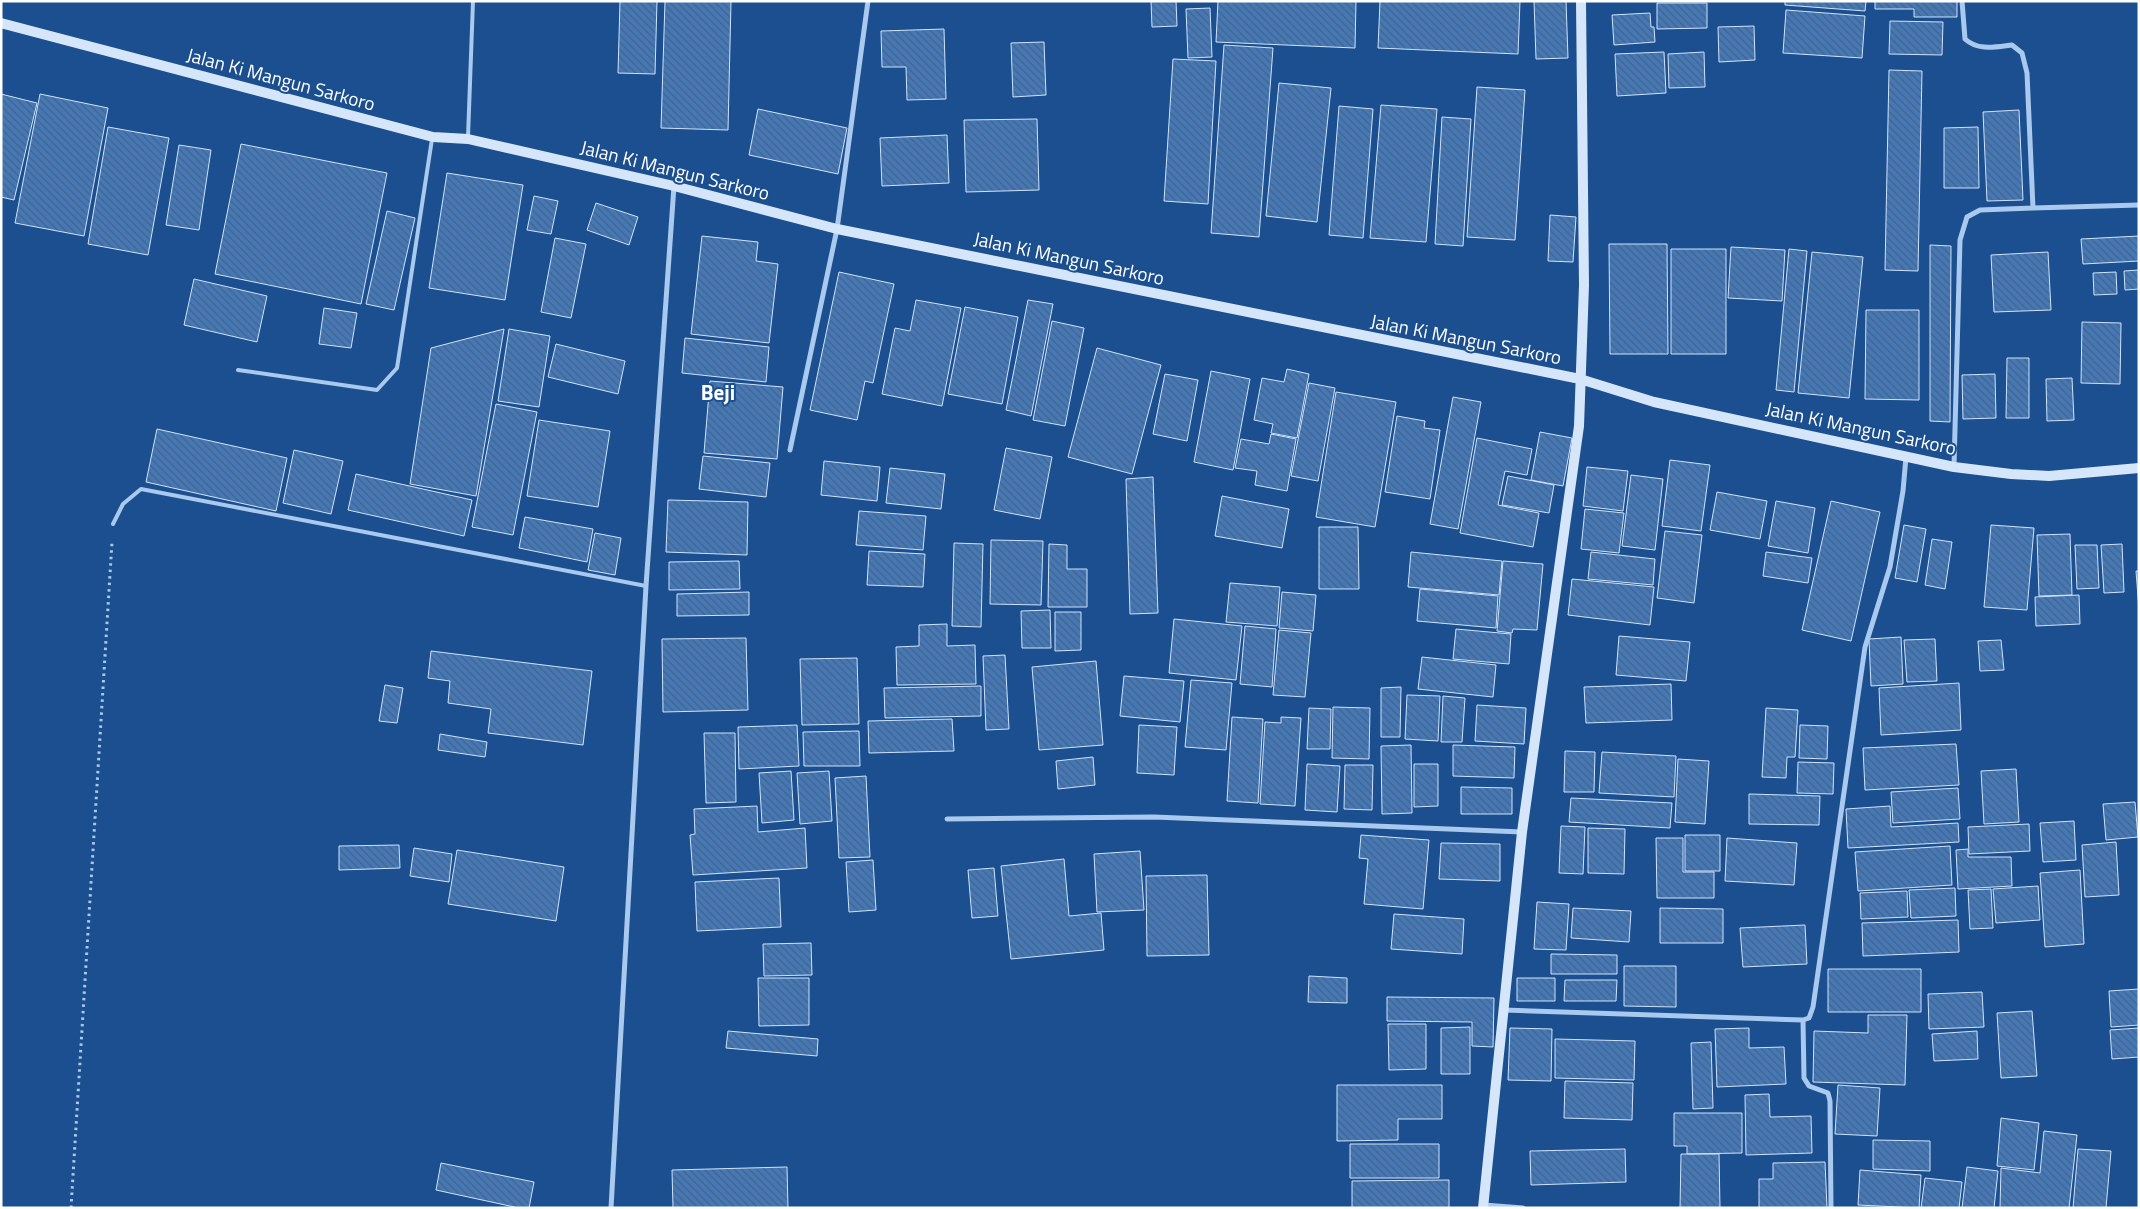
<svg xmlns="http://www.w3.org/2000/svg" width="2140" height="1209" viewBox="0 0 2140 1209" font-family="'Titillium Web',sans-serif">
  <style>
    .building { fill: url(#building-back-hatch); stroke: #cfe3fa }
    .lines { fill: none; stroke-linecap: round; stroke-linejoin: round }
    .path { stroke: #a9c9ee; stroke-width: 3; stroke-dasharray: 2.5 4; stroke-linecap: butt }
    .lane { stroke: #a9c9ee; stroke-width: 4 }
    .street { stroke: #a9c9ee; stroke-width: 5 }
    .secondary { stroke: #d6e6fa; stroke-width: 10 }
    .labels { text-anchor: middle; stroke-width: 4; stroke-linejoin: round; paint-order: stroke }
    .street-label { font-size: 19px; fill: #fff; stroke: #1b4f8f }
    .quarter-label { font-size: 21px; font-weight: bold; fill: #fff; stroke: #1b4f8f }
  </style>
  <defs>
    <pattern id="building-back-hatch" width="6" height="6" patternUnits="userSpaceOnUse" patternTransform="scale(1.25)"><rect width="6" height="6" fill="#4478b7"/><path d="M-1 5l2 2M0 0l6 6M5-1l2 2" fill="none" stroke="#486282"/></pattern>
  </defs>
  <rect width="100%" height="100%" fill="#1b4f8f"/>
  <!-- building -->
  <path class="building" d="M620 1H657L655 74 618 73Z
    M665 1H731L728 130 661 128Z
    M1151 1H1176L1177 26 1152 27Z
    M1218 1H1356L1355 48 1216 42Z
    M1380 1H1520L1518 54 1378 48Z
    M1534 1H1566L1568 58 1536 59Z
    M1785 1H1866L1865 11 1785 5Z
    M1875 1H1957V17H1914V9H1875Z
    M1657 3H1707V28L1657 29Z
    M1210 8 1212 57 1188 58 1186 9Z
    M1786 10 1865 16 1862 58 1783 53Z
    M1650 13 1651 27H1654L1655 42 1614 45 1612 15Z
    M1890 21 1943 22 1942 55 1889 54Z
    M1754 26 1755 60 1719 62 1718 27Z
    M944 29 946 99 907 100 906 67H882L881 31Z
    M1044 42 1046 95 1013 97 1011 43Z
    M1224 45 1273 48 1259 237 1211 233Z
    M1664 52 1666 93 1617 96 1615 54Z
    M1704 52 1705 87 1669 88 1668 54Z
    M1173 59 1216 61 1208 204 1164 201Z
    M1889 70 1922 71 1918 271 1885 270Z
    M1279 83 1331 88 1317 222 1266 216Z
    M1477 87 1525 90 1515 240 1467 237Z
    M1 94 37 103 14 200 1 197Z
    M40 94 108 108 84 236 15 223Z
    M1381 105 1437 109 1426 242 1370 238Z
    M1339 106 1373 109 1363 238 1329 235Z
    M758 109 847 128 838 174 749 155Z
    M2019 110 2023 200 1987 201 1983 112Z
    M1442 117 1471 119 1463 246 1435 244Z
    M1037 119 1039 190 966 192 964 120Z
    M108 127 169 138 148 255 88 244Z
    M1978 127 1979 188H1944V128Z
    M947 135 949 183 882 186 880 138Z
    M241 144 387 173 361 304 215 274Z
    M179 145 211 150 199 230 166 225Z
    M447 173 523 185 505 300 429 288Z
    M534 196 558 201 551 234 527 230Z
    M596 203 638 217 629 245 587 230Z
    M387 211 415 218 394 310 366 304Z
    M1550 215 1576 217 1573 262 1548 261Z
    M702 236 758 242 756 261 778 264 769 343 691 334Z
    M2139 236V261L2083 264 2081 239Z
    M555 238 586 244 571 318 541 312Z
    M1609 244H1667L1668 354H1610Z
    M1930 245 1951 246 1950 422 1930 421Z
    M1731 247 1785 250 1782 301 1728 298Z
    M1671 249H1726V354H1671Z
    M1789 249 1807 251 1794 392 1776 390Z
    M1812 252 1863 257 1849 398 1798 393Z
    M2048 252 2051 310 1994 312 1991 255Z
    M2139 270V289L2125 290 2124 271Z
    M839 272 894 284 873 383 865 381 857 420 810 410Z
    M2116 272 2117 294 2094 295 2093 273Z
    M194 279 267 296 257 342 184 325Z
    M916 300 961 308 942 406 882 394 895 328 910 331Z
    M1028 300 1053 304 1031 416 1006 410Z
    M965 307 1018 317 1002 404 948 394Z
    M324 308 357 313 351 348 319 344Z
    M1866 310H1919V400L1865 399Z
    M1052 321 1084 328 1065 426 1033 420Z
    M2082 322 2121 323 2120 384 2081 383Z
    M504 329 476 496 410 484 431 348Z
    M509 329 550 336 539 407 498 401Z
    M685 338 769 347 766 382 682 373Z
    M556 344 625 361 618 394 548 377Z
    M1097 348 1161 365 1132 474 1068 457Z
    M2007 358H2029V418H2006Z
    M1287 369 1309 374 1297 438 1271 433 1273 424 1254 420 1262 378 1284 382Z
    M1211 371 1250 379 1233 470 1194 462Z
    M1165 374 1198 380 1187 441 1153 434Z
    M1995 374 1996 418 1963 419 1962 375Z
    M2072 378 2074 420 2047 421 2046 379Z
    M710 381 783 387 777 459 704 453Z
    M1309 383 1335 388 1318 481 1291 476Z
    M1336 392 1396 402 1375 527 1316 517Z
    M1453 397 1481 402 1458 529 1430 524Z
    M496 404 537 412 513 535 472 527Z
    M1397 416 1425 421 1424 428 1440 430 1430 499 1385 492Z
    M539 420 610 431 598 507 527 496Z
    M157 429 287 458 276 511 146 482Z
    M1540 432 1572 438 1563 486 1531 480Z
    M1271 434 1296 439 1287 491 1255 485 1257 471 1235 468 1241 439 1269 444Z
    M1477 438 1532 449 1527 475 1505 471 1498 505 1539 513 1533 547 1460 533Z
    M1006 448 1052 457 1040 519 994 510Z
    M294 450 343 461 331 514 283 503Z
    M703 456 770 463 766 497 699 489Z
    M1670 460 1710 465 1701 531 1662 526Z
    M824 461 880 467 877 501 821 495Z
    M1587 467 1628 471 1623 511 1583 506Z
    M890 468 945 474 941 509 886 503Z
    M356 474 472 500 464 536 348 510Z
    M1631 475 1663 479 1655 550 1622 546Z
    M1508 476 1554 485 1549 513 1502 505Z
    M1153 477 1158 613 1130 614 1126 479Z
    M1717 492 1767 501 1760 539 1710 530Z
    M1222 496 1289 509 1282 548 1215 536Z
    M668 500 748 502 747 555 666 552Z
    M1776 501 1815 508 1808 553 1768 546Z
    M1831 501 1880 512 1851 641 1802 630Z
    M1585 509 1624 513 1619 553 1581 549Z
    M859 511 926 516 923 550 856 545Z
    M525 517 593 529 587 562 519 548Z
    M1904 525 1926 529 1917 582 1895 578Z
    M1991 525 2034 528 2027 610 1984 607Z
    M1319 527H1358L1359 589H1319Z
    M1665 531 1702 535 1694 603 1657 598Z
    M595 533 621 538 615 575 588 570Z
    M2070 534 2072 595 2039 596 2037 535Z
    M1932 539 1952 542 1945 589 1925 585Z
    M991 540 1043 541 1041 605 990 604Z
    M954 543 983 544 981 627 952 626Z
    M1049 544 1067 545V569H1087V607H1048Z
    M2122 544 2124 592 2104 593 2101 545Z
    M2075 545H2097L2099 588 2077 589Z
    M869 551 925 554 923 587 867 585Z
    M1411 552 1502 561 1499 595 1408 587Z
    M1591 552 1655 559 1653 585 1588 579Z
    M1766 552 1812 558 1808 583 1763 576Z
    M739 561 740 589 669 590V562Z
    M1503 561 1543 564 1537 630 1513 629 1512 633 1497 631Z
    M2136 571H2139V610Z
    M1572 579 1654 587 1650 625 1568 615Z
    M1230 583 1280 587 1277 626 1226 622Z
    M1420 589 1498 596 1496 628 1417 621Z
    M749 592V615L677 616V594Z
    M1282 592 1316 595 1313 631 1279 628Z
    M2079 595 2080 624 2036 626 2035 597Z
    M1050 610 1051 648H1022L1021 611Z
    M1055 612H1081V650L1055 651Z
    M1174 619 1242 626 1236 680 1169 673Z
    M947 624V646L975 645 976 684 897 685 896 647 919 646V625Z
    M1245 626 1276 629 1272 687 1240 684Z
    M1456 629 1511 634 1509 664 1453 659Z
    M1279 630 1311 633 1305 697 1273 695Z
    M1619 636 1690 642 1686 681 1616 675Z
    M1901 637 1903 684 1871 686 1869 639Z
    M746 638 748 710 663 712 662 639Z
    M1935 639 1937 681 1907 682 1904 640Z
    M2001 640 2004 670 1980 671 1978 641Z
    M431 651 592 671 583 745 488 733 491 709 448 703 450 681 428 678Z
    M1005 655 1009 729 986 730 983 656Z
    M1422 657 1496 665 1493 697 1418 689Z
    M857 658 859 724 802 725 800 659Z
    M1096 661 1103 745 1039 750 1032 667Z
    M1124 676 1184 681 1180 722 1120 716Z
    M1191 680 1232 683 1226 750 1185 747Z
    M1959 683 1961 730 1881 735 1879 688Z
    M1671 684 1672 720 1586 723 1584 687Z
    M385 685 403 688 397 723 379 721Z
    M981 686V716L885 718 884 688Z
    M1401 687 1400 737H1381V688Z
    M1407 695 1440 696 1438 741 1405 739Z
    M1443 696 1465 698 1462 742H1441Z
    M1477 705 1526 708 1524 744 1475 741Z
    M1333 707 1370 708 1369 759 1332 758Z
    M1309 708 1331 709 1330 749H1307Z
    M1766 708 1798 710 1795 757H1787L1786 778 1762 777Z
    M1232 717 1263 719 1258 803 1227 801Z
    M1281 717 1301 718 1295 806 1260 804 1265 722 1281 723Z
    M952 719 954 751 869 753 868 721Z
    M797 725 799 766 739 769 738 727Z
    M1139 725 1177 727 1174 775 1137 773Z
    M1800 725 1828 726 1827 759 1799 758Z
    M859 731 860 766H804L803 732Z
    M704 733H735L736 802 706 803Z
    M440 734 487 742 485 757 438 750Z
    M1956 744 1959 785 1865 790 1863 748Z
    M1411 745 1412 813 1382 814 1381 746Z
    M1453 745 1515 747 1514 778 1453 776Z
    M1565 751 1595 752 1594 792H1564Z
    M1602 752 1676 756 1674 797 1599 793Z
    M1093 757 1095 785 1058 789 1056 761Z
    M1678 759 1709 761 1705 824 1675 822Z
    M1798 762 1834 763 1833 794 1797 793Z
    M1307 764 1340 766 1337 812 1305 810Z
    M1414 764H1438V806L1414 807Z
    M1345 765H1373L1372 810 1344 809Z
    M2016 769 2019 822 1984 824 1981 771Z
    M791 771 794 820 762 823 759 773Z
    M829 771 832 821 800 824 797 773Z
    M866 776 870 857 839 858 835 778Z
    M1461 787 1512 788V814H1461Z
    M1958 788 1960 819 1893 823 1891 792Z
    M1749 794 1820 796 1819 825 1749 824Z
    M1571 798 1672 803 1670 828 1569 822Z
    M2135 802 2138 837 2106 840 2103 804Z
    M757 806 758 832 805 828 807 868 693 875 690 835 695 834 694 809Z
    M1890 806 1891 827 1958 823 1959 842 1848 848 1846 809Z
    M2074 821 2076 860 2043 862 2040 823Z
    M2029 824 2030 851 1969 854 1968 827Z
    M1561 826 1585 827 1583 874 1559 873Z
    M1588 828 1625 829 1624 874 1588 873Z
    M1361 835 1429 840 1423 909 1364 904 1368 859 1359 858Z
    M1685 835H1720V871H1685Z
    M1656 838H1683V872H1714V898H1657Z
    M1727 838 1797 843 1794 885 1725 881Z
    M2116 842 2119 895 2085 897 2082 845Z
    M1441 843 1500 844V881L1439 879Z
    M399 845 400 868 339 870V846Z
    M1950 846 1952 885 1858 891 1855 852Z
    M414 848 452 854 449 882 410 876Z
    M1968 849V857H2011L2012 886 1958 889 1956 850Z
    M457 850 564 867 556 921 448 904Z
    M1140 851 1144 910 1097 912 1094 854Z
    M1064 859 1069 916 1101 913 1104 950 1011 959 1001 866Z
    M873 860 876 910 849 912 846 862Z
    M994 868 998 916 972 918 968 870Z
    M2080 870 2084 944 2045 947 2040 873Z
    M1207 875 1209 955 1147 956 1146 876Z
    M779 878 781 927 697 931 695 882Z
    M2038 886 2040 920 1996 923 1993 889Z
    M1955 888 1956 916 1911 918 1909 890Z
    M1991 889 1993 928 1970 929 1968 890Z
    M1907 891 1908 917 1861 919 1860 893Z
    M1537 902 1569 904 1566 950 1534 949Z
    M1573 908 1631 911 1629 942 1571 938Z
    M1660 908 1723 909V943H1660Z
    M1394 914 1464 919 1462 954 1391 949Z
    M1958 920 1959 952 1863 956 1862 923Z
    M1805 925 1807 964 1743 967 1740 928Z
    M811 943 812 975 764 976 763 944Z
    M1551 954 1617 955V974H1551Z
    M1624 966H1676V1007L1624 1006Z
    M1828 969H1921V1012H1828Z
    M1309 976 1347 978V1003L1308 1002Z
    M758 978H809V1025L759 1026Z
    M1517 978H1555V1001H1517Z
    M1565 980H1617L1616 1001H1564Z
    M2139 989V1025L2111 1027 2109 991Z
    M1982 992 1984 1027 1929 1029 1928 994Z
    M1387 997 1494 998 1493 1047 1472 1046V1022L1387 1021Z
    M2032 1011 2037 1076 2001 1078 1997 1013Z
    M1868 1015H1907L1905 1085 1813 1082 1814 1031 1868 1033Z
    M1388 1024H1426V1069L1389 1070Z
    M1470 1027V1074H1441V1028Z
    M1510 1028 1552 1029 1551 1081 1508 1080Z
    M1749 1028V1048L1784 1047 1786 1084 1717 1087 1715 1029Z
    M2139 1028V1057L2112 1059 2110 1030Z
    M728 1031 818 1039 817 1056 726 1048Z
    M1977 1031 1978 1059 1934 1061 1932 1034Z
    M1555 1039 1635 1041 1634 1080 1555 1078Z
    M1711 1042 1713 1108 1693 1109 1691 1043Z
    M1565 1081 1633 1083 1632 1120 1564 1118Z
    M1337 1085H1442V1119H1398V1140L1337 1141Z
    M1838 1085 1880 1088 1877 1136 1835 1134Z
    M1769 1094 1770 1117 1811 1116 1812 1153 1746 1155 1745 1095Z
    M1674 1113H1742V1153L1687 1154V1146H1674Z
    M2001 1118 2039 1123 2034 1170 1997 1166Z
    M2044 1131 2077 1135 2069 1208H2000L2001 1168 2040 1173Z
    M1873 1140 1930 1141V1171L1873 1169Z
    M1350 1144H1439V1178H1350Z
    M1625 1149 1626 1182 1531 1185 1530 1151Z
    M2078 1149 2111 1151 2106 1208H2073Z
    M1681 1154H1719L1720 1208H1680Z
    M1825 1162 1827 1208H1759V1179H1773V1163Z
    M441 1163 534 1182 529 1208H519L436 1190Z
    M787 1167 788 1208H673L672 1170Z
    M1967 1167 1998 1171 1994 1208H1962Z
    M1860 1170 1921 1175 1919 1208 1858 1205Z
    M1925 1178 1962 1182 1959 1208H1921Z
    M1449 1180V1208H1352V1181Z"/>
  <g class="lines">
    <!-- path -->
    <path class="path" d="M71 1208 112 542"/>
    <!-- lane -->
    <path class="lane" d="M468 137 473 1
      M238 370 377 390 397 368 432 139
      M113 524 123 504 141 489 646 586"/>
    <!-- street -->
    <path class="street" d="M1962 1 1965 39C1978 51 1995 47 2012 45L2022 53 2027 73 2033 208 2139 205
      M790 450 837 229 868 1
      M1954 467 1960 240 1967 217 1980 210 2033 208
      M947 819 1154 817 1522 832
      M1504 1010 1803 1020 1809 1018 1813 1007 1865 647 1890 567 1903 491 1906 457
      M1803 1020 1804 1078 1809 1086 1828 1093 1830 1101 1831 1208
      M1484 1205 1523 1208
      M611 1208 646 586 674 186"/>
    <!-- secondary -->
    <path class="secondary" d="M1 23 433 137 468 139 674 186 837 229 1580 379 1654 402 1954 467 2011 474 2049 476 2139 468
      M1483 1208 1522 832 1579 426 1584 285 1581 1"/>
  </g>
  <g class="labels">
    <!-- street labels -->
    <g class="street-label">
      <text transform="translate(281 79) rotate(15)" y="7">Jalan Ki Mangun Sarkoro</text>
      <text transform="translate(675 170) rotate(14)" y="7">Jalan Ki Mangun Sarkoro</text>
      <text transform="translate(1069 258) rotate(12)" y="7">Jalan Ki Mangun Sarkoro</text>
      <text transform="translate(1466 339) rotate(11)" y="7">Jalan Ki Mangun Sarkoro</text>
      <text transform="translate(1861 428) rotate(12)" y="7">Jalan Ki Mangun Sarkoro</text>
    </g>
    <!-- quarter labels -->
    <g class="quarter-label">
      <text x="718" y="400">Beji</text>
    </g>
  </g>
  <!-- border -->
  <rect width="2140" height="1209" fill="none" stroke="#ffffff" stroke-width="5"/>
</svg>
